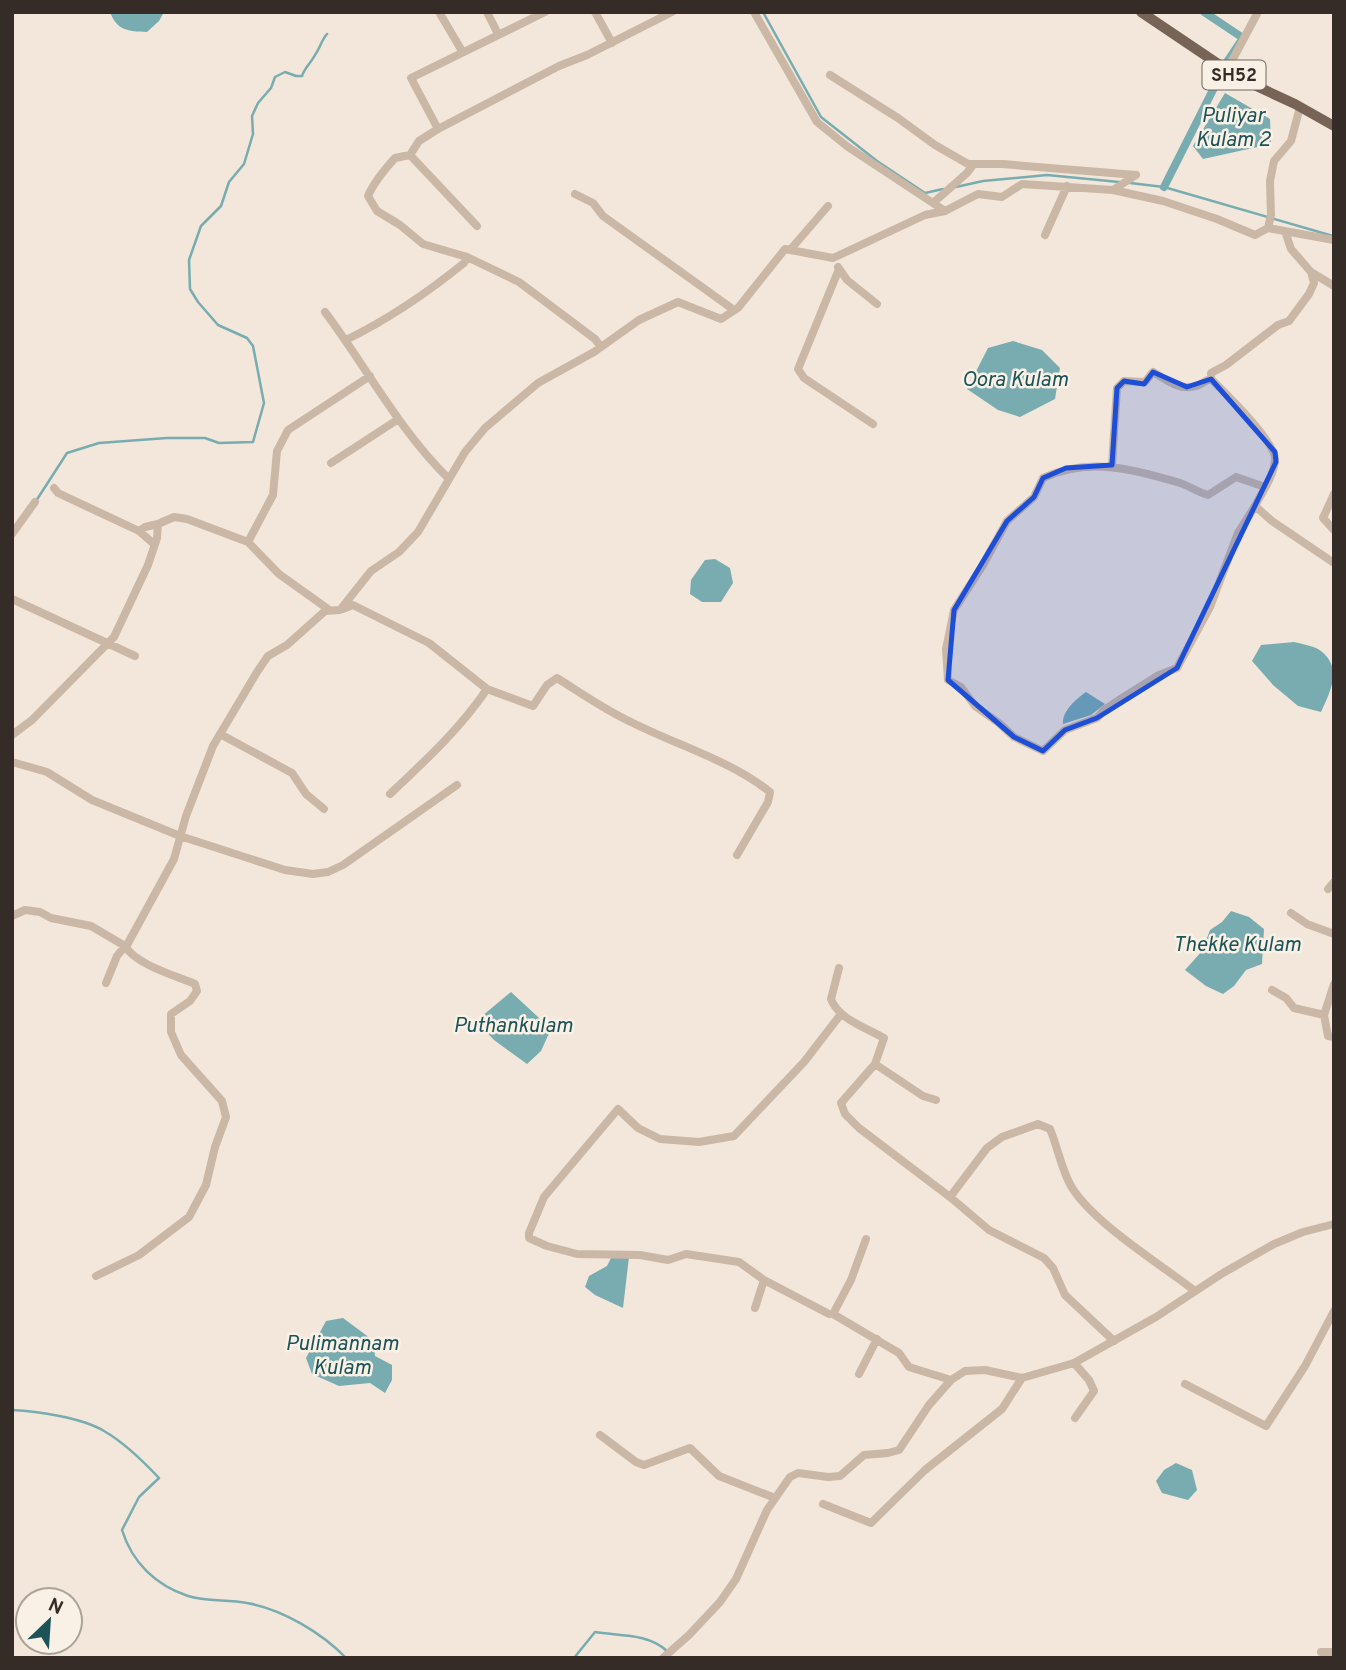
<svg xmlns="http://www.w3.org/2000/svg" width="1346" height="1670" viewBox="0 0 1346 1670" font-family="Overpass,sans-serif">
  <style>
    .water { fill: #78acb0 }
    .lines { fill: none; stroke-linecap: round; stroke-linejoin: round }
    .stream { stroke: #78acb0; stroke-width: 2.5 }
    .canal { stroke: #78acb0; stroke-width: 8 }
    .minor { stroke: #cab7a5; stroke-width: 8 }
    .major { stroke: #786357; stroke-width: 10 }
    .marked { fill: #1d4ed8; fill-opacity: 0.2; stroke: #1d4ed8; stroke-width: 5; stroke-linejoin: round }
    .labels { text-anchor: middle; stroke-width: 5; stroke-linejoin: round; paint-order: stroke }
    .shield { fill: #faf1e6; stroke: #716760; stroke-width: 2 }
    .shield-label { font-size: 18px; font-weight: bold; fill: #362c27 }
    .water-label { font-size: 21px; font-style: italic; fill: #1b5358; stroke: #faf1e6 }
  </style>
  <rect width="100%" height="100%" fill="#f2e7da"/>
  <!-- water -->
  <path class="water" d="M110 12H164L159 21 147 32C128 31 117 31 110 12Z
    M1225 93 1270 119 1271 144 1203 159 1193 146Z
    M1013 341 1042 350 1060 368 1055 399 1020 417 998 410 967 389 988 348Z
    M715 559 730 568 733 583 721 602H702L690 594 691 580 705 560Z
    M1294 642C1302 644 1315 646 1321 651 1343 668 1330 692 1321 712L1298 706 1273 685 1252 661 1261 645Z
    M1086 692 1105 704 1091 715 1063 724C1062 711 1076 699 1086 692Z
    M1231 911 1249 917 1264 929 1262 964 1246 970 1234 986 1223 994 1206 986 1185 970 1202 951 1210 930 1222 922Z
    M511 992 551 1029 541 1051 527 1064 494 1040 476 1021Z
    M612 1256 629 1257 623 1308 595 1295 585 1287 589 1276 607 1266Z
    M343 1318 374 1341 375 1356 392 1365V1380L385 1393 370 1383 339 1386 312 1374 306 1358 326 1321Z
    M1176 1463 1192 1470 1197 1490 1188 1500 1162 1493 1156 1481 1164 1470Z"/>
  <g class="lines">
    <!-- stream -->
    <path class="stream" d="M763 12 821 117 877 161 925 193 943 189
      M1130 183 1164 187 1333 236
      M956 187 983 181 1047 175 1119 182
      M36 501 67 453 99 443 167 438H205L219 443 253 442 264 403 253 346 247 338 218 325 198 302 190 289 189 260 201 226 221 206 229 182 244 164 253 134 252 116 258 103 271 88 275 77 285 72 296 76H302C305 67 311 63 315 55 320 48 321 41 327 34
      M12 1410C37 1411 83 1418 104 1431 125 1443 143 1461 159 1478L139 1497 122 1530C132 1562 155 1585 188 1596 206 1602 228 1599 247 1603 282 1609 322 1633 346 1658
      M574 1658 595 1632C619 1636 648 1633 667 1651"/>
    <!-- canal -->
    <path class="canal" d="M1204 12 1243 38 1227 62
      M1164 187 1221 74"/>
    <!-- minor -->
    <path class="minor" d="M439 12 462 51
      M487 12 498 34
      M545 12 411 78 438 129 559 66 587 55 672 12
      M595 12 612 43
      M754 12 817 122 848 147 945 211
      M1227 70 1258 12
      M830 75 898 118 935 145 968 164H1002L1136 175
      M438 129 419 141 410 155 477 226
      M410 155 395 158C385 169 374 182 368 196L377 211 400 225 423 244 467 257 519 282 595 339 601 347
      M1113 190 1136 175
      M575 194 593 203 603 216 734 310
      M933 203 967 173 973 165
      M1268 228 1334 240
      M1285 231 1291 249 1311 272 1314 283 1309 294 1289 321 1278 325 1226 365 1211 373V379C1224 392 1277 443 1275 460 1274 476 1262 492 1255 506L1272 521 1334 563
      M1045 235 1067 186
      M790 250 828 206
      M838 267 847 280 877 304
      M839 269 798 369 804 378 873 424
      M1311 272 1334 286
      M325 312C367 368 399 430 449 479
      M346 340C389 319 427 293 464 263L467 257
      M331 463 397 420
      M1112 465 1117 388 1124 381 1145 382 1153 372C1166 380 1180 391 1196 386 1201 385 1205 380 1211 379
      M54 488 58 493 139 531 154 544
      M1334 494 1323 518 1334 530
      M1255 506 1238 533 1210 607 1177 668 1159 675 1119 700 1104 710 1097 718 1065 730 1043 751 1014 737 999 723 975 706 961 687 948 680 946 649 954 610 983 565 1007 521 1034 497 1043 478C1089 457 1131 469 1177 482 1188 485 1197 492 1208 495L1236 477 1265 487
      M139 531 145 527 158 524 174 517 187 519 248 542 279 574 328 609 326 610
      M12 534 35 502
      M248 542 273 495 277 451 288 430 370 376
      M12 599 135 656
      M343 609 353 605 429 643 487 689 533 706 547 685 557 678C581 693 605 710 631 722 676 745 730 760 770 792L768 802 737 855
      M220 734 292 773 306 794 324 809
      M12 735 32 720 114 637 148 565 157 538 158 524
      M12 762 47 772 92 800 180 836 285 870 313 874 328 872 343 865 457 785
      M390 794C425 761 460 729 487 689
      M1328 889 1334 882
      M1291 913 1307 924 1334 934
      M12 916 25 910 40 912 51 918 91 926 125 946 127 945 174 859 186 816 213 746 257 672 268 656 287 645 325 611 340 610 371 571 399 552 418 532 465 452 485 428 538 383 594 352 639 320 678 302 721 319 738 308 785 249 833 258 925 215 945 211 978 194 1002 197 1022 184 1113 190 1163 201 1217 219 1255 235 1268 228 1271 215 1270 181 1274 161 1291 141 1300 107
      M839 968 831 999C838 1019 867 1028 884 1038L875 1064 841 1103 845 1114 859 1128 950 1197 989 1230 1044 1258 1053 1268 1065 1295 1114 1341
      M1334 984 1324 1015 1328 1036 1334 1037
      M1272 990 1286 998 1294 1008 1324 1015
      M875 1064 923 1096 936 1100
      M950 1197 987 1148 1002 1137 1038 1124 1050 1129C1058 1148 1061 1168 1071 1186 1092 1222 1160 1264 1195 1291
      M866 1239 851 1280 833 1314 899 1353 909 1367 951 1380
      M96 1276 139 1255 189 1217 206 1185 215 1147 226 1117 222 1101 181 1055 171 1032V1014L190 1001 197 991 195 984C176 976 135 964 125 946L117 956 106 983
      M755 1308 764 1280
      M829 1314 764 1280 739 1262 686 1254 668 1260 640 1255 577 1254 547 1246 529 1238V1233L544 1197 618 1109 638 1128 660 1139 699 1142 734 1136 804 1062 841 1014
      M1074 1363 1089 1380 1094 1391 1075 1418
      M859 1374 877 1339
      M1185 1384 1266 1426 1305 1366 1334 1311
      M600 1435 636 1462 644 1465 690 1448 719 1476 775 1498
      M823 1504 871 1523 925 1470 1002 1409 1022 1378
      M1321 1652H1334
      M663 1658 689 1635 720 1602 736 1579 767 1510 790 1477 798 1473 828 1477 840 1476 864 1455 888 1453 899 1450 929 1405 951 1380 965 1371 985 1370 1022 1378 1074 1363 1156 1317 1223 1273 1274 1244 1303 1232 1334 1224"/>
    <!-- major -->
    <path class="major" d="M1141 12 1239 78 1295 104 1334 126"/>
  </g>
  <!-- marked area -->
  <path class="marked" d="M1153 372 1187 387 1211 379 1275 452 1276 462 1177 668 1097 718 1065 730 1043 751 1014 737 948 680 954 610 1007 521 1034 497 1043 478 1066 468 1112 465 1117 388 1124 381 1144 384Z"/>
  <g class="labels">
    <!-- shield labels -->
    <rect class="shield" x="1202.5" y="60.5" width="63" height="29" rx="5"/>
    <g class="shield-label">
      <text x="1234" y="81">SH52</text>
    </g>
    <!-- water labels -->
    <g class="water-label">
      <text x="1233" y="122">Puliyar<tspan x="1233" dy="24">Kulam 2</tspan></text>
      <text x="1015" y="386">Oora Kulam</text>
      <text x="1237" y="951">Thekke Kulam</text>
      <text x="513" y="1032">Puthankulam</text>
      <text x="342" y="1350">Pulimannam<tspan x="342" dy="24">Kulam</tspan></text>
    </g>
  </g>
  <!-- border -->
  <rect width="1346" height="1670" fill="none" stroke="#362c27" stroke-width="28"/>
  <!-- north arrow -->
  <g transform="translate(49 1621) rotate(25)"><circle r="33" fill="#faf1e6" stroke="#aca29a" stroke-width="2"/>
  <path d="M0-5L12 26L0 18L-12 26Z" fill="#1b5358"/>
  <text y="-10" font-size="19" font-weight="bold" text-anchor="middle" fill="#362c27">N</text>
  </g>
</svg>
